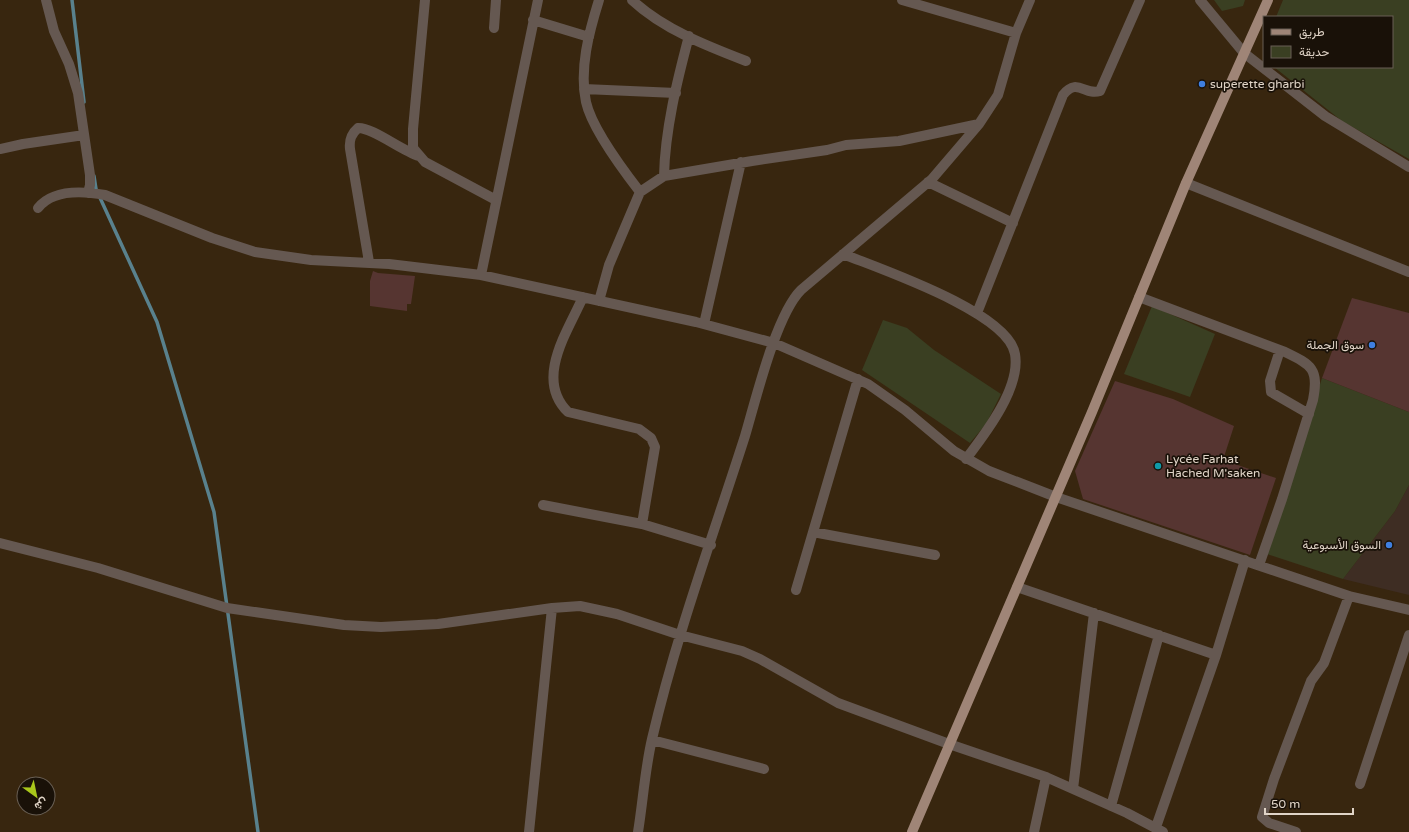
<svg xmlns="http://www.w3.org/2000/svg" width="1409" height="832" viewBox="0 0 1409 832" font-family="'Varela Round',Vazirmatn,sans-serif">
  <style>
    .commercial { fill: #3e2d23 }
    .green { fill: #3a3f22 }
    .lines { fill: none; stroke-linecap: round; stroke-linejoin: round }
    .stream { stroke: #59818d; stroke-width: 3.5 }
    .building { fill: #563531 }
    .minor { stroke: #655851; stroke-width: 10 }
    .major { stroke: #9f8577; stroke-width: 10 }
    .shop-dot { fill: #3f7fe0; stroke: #191108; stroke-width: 1.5 }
    .culture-dot { fill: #0f9aa8; stroke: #191108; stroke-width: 1.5 }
    .labels { text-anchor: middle; stroke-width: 3.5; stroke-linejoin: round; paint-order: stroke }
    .poi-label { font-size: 12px; fill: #e0d4c7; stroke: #191108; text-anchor: start }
  </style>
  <rect width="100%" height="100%" fill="#38260f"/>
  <!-- commercial -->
  <path class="commercial" d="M1409 485V595L1343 579 1395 511Z"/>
  <!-- green -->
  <path class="green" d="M1214 0H1245L1243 6 1222 11Z
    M1283 0H1409V159L1342 121 1274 67H1392V17H1276Z
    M1152 306 1215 334 1190 397 1124 374Z
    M883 320 907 328 934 350 1001 394 986 424 970 443 862 370Z
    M1322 378 1409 412V485L1395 511 1343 579 1267 554Z"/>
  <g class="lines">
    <!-- stream -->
    <path class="stream" d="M72 0 84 102
      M94 176 96 189 157 322 214 512 258 832"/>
  </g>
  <!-- building -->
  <path class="building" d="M373 271 378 273 415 276 411 304H407V311L370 306V281Z
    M1352 298 1409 313V412L1322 378Z
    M1115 381 1173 399 1234 426 1223 460 1276 478 1250 555 1083 499 1075 471Z"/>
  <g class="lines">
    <!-- minor -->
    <path class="minor" d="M46 0 54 31 69 64 78 93 90 175V185L88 193
      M425 0 413 129V148L425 162 496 200
      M599 0C589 32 579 69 586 102 592 129 623 170 640 192
      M632 0C663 29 707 46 746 61
      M902 0 1016 33
      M1200 0 1244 53 1325 116 1409 167
      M533 20 589 37
      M494 28 496 0
      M584 89 676 93
      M0 149 23 144 84 135
      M664 176 752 161 827 150 846 145 899 141 979 124
      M928 182 1013 223
      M1186 183 1409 272
      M38 208C53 189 83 191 105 195L212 238 255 252 311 260 389 264 481 275 696 322 774 343 868 384 905 410 954 451 989 471 1056 497 1349 596 1409 610
      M843 254C880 269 1008 312 1015 354 1021 388 985 434 966 459
      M369 262 350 149C349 140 351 134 358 128 372 127 402 151 419 156
      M481 275 538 0
      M583 297C568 331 534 379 568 412L639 429 651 438 655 447 642 524
      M1139 297 1285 352C1312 365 1319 369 1313 400L1282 499 1259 565
      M599 301 609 265 640 192 664 176C665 130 677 81 689 36
      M977 313 1063 95C1077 77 1085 96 1100 91L1140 0
      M704 324 741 162
      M1280 350 1270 381 1271 392 1309 414
      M543 505 642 524 711 545
      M813 532 935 555
      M0 543 98 568 227 608 344 625 381 627 438 624 552 608 580 606 617 614 680 635 742 651 760 659 838 703 949 744 1046 777 1127 813 1163 832
      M1017 587 1216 655
      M796 590 858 379
      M652 740 764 769
      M1360 784 1409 635
      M1073 789 1094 613
      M1111 806 1159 635
      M1156 827 1216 655 1245 560
      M529 832 552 608
      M638 832C643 801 645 769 652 739 676 636 713 536 745 436 756 399 776 315 801 290L932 179 979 124 998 95 1016 33 1030 0
      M1034 832 1046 777
      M1296 832 1269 823 1262 817 1274 779 1311 681 1324 663 1349 596"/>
    <!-- major -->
    <path class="major" d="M912 832 1092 412 1186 183 1268 0"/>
  </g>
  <!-- markers -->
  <g class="shop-dot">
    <circle cx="1202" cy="84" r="4"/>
    <circle cx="1372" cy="345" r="4"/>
    <circle cx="1389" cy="545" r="4"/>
  </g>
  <circle class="culture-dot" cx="1158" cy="466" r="4"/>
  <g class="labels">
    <!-- poi labels -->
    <g class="poi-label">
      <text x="1210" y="88">superette gharbi</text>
      <text x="1364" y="349" text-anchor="end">سوق الجملة</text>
      <text x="1166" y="463">Lycée Farhat<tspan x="1166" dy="14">Hached M'saken</tspan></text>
      <text x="1381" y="549" text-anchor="end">السوق اﻷسبوعية</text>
    </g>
  </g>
  <!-- legend -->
  <rect x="1263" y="16" width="130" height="52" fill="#191108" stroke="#695f54"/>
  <rect x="1271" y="29" width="20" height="6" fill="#9f8577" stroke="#695f54"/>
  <text x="1299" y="36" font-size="12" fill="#e0d4c7">طريق</text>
  <rect x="1271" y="46" width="20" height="12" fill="#3a3f22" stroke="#695f54"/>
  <text x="1299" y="56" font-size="12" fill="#e0d4c7">حديقة</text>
  <!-- north arrow -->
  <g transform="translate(36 796) rotate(147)"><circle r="19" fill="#191108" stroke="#695f54"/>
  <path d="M0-3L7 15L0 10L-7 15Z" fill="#a9c71b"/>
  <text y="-6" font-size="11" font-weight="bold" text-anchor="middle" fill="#e0d4c7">ش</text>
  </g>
  <!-- scale -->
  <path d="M1265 808v6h88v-6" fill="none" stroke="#e0d4c7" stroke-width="2"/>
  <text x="1271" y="808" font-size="12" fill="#e0d4c7" stroke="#191108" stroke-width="3" paint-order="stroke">50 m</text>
</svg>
